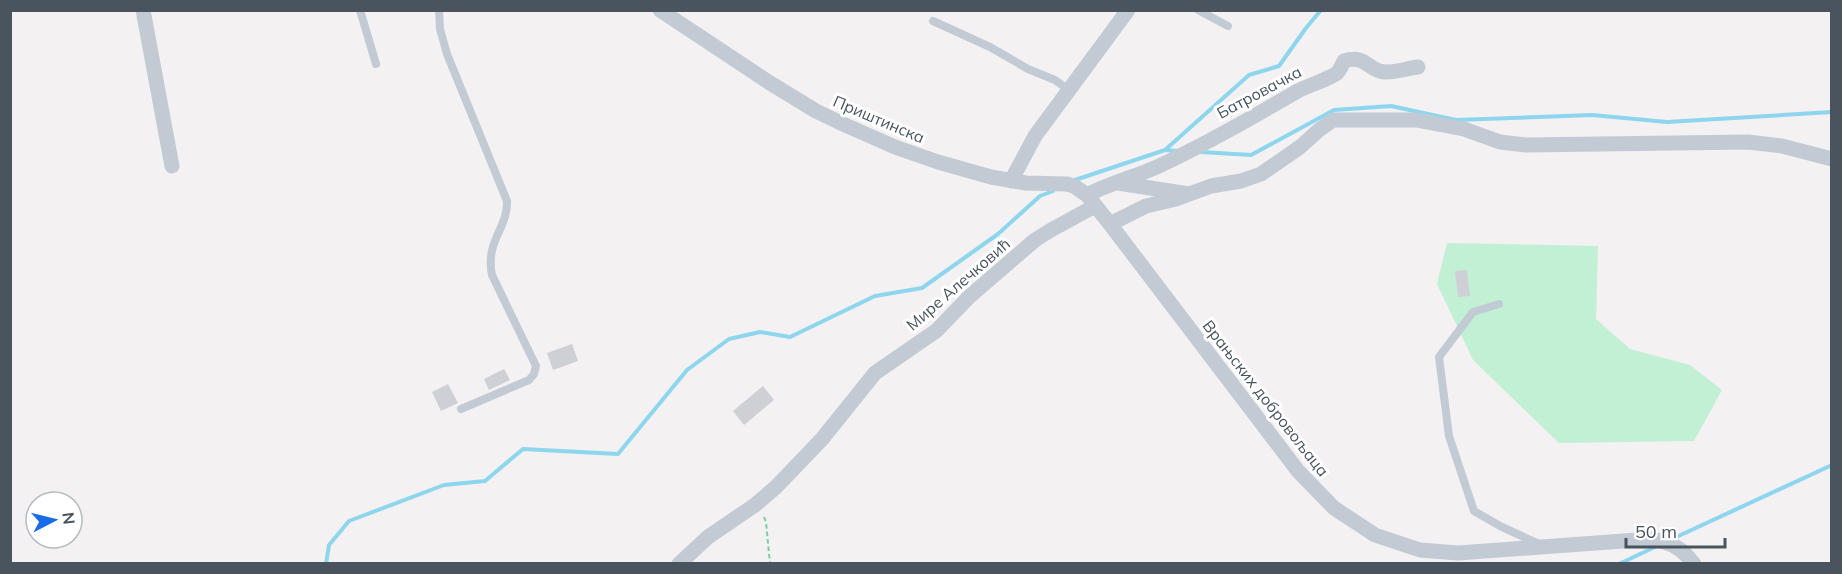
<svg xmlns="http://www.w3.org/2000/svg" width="1842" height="574" viewBox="0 0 1842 574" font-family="Mulish,sans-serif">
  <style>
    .green { fill: #c1f0d5 }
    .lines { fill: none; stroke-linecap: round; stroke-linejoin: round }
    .stream { stroke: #8ed6ed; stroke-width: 4 }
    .building { fill: #ced0d6 }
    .path { stroke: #78cfa7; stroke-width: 2; stroke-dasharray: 4.5 3; stroke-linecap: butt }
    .service { stroke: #c2cbd3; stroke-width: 8 }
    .minor { stroke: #c2cbd3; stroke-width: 15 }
    .labels { text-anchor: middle; stroke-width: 6; stroke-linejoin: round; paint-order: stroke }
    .street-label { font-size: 16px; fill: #49545f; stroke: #fff }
  </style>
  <rect width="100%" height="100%" fill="#f3f1f1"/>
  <!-- green -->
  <path class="green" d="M1447 243 1598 246 1596 319 1630 349 1690 365 1722 390 1694 441 1559 443 1473 360 1437 284Z"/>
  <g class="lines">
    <!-- stream -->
    <path class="stream" d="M1165 150 1178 151
      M1201 152 1251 155 1334 110 1391 106 1456 120 1592 115 1667 122 1832 112
      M1075 180 1165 150 1249 75 1279 66 1306 28 1321 10
      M1672 539 1832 465
      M326 564 329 545 349 521 444 485 485 481 523 449 618 454 687 370 729 339 760 332 790 337 875 296 922 288 998 234 1040 196 1053 191
      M1619 564 1657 546"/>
  </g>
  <!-- building -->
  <path class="building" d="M1467 270 1470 296 1458 297 1455 271Z
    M572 344 578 361 553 370 547 353Z
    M504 369 510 380 489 390 484 379Z
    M448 384 458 403 441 411 432 392Z
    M763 386 774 400 744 425 733 411Z"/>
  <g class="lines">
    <!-- path -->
    <path class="path" d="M764 517 766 522 770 564"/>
    <!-- service -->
    <path class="service" d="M360 10 376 64
      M439 10 440 29 447 54 507 201C508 228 485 241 492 275L536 366 534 374 529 380 461 409
      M1198 10 1228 26
      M933 21 990 47 1028 69 1055 80 1069 90
      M1499 304 1473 312 1439 357 1449 436 1474 511 1500 526 1539 544"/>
    <!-- minor -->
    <path class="minor" d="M143 10 172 166
      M660 10 770 83 816 111 845 125 895 147 938 162 991 177 1026 183 1067 184 1074 186 1087 195 1110 224 1298 471 1334 508 1375 535 1420 550 1458 553 1651 539C1671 542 1682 548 1694 564
      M1011 181 1035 136 1128 10
      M1118 183 1189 194
      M1087 195C1110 183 1135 177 1159 166 1206 144 1251 118 1296 92 1306 86 1330 79 1337 73 1340 70 1342 65 1344 61 1366 54 1367 70 1384 72 1395 73 1408 68 1418 67
      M1110 224 1146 206 1176 199 1211 186 1241 181 1261 174 1300 147 1319 130 1333 120H1416L1464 129 1500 142 1526 145 1748 142 1782 146 1832 159
      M679 564 708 537 755 505 776 487 822 439 875 373 936 331 970 296 1035 240 1051 230 1095 206"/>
  </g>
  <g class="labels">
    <!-- street labels -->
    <g class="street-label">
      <text transform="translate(1259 92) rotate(-28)" y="6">Батровачка</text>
      <text transform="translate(879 119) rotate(23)" y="6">Приштинска</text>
      <text transform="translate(958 284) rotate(-41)" y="6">Мире Алечковић</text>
      <text transform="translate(1266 398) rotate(52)" y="6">Врањских добровољаца</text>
    </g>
  </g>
  <!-- border -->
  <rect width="1842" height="574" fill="none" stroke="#49545f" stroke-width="24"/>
  <!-- north arrow -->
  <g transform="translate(54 520) rotate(83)"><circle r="28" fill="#ffffff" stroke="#b6bbbf" stroke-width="1.5"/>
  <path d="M0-4.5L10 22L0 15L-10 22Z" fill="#196be6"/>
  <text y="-9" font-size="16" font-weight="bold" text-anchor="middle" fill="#49545f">N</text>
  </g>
  <!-- scale -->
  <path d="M1626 538v9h99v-9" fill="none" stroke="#49545f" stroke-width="3"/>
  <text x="1635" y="538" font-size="18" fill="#49545f" stroke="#ffffff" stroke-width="4.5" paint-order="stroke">50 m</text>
</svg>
